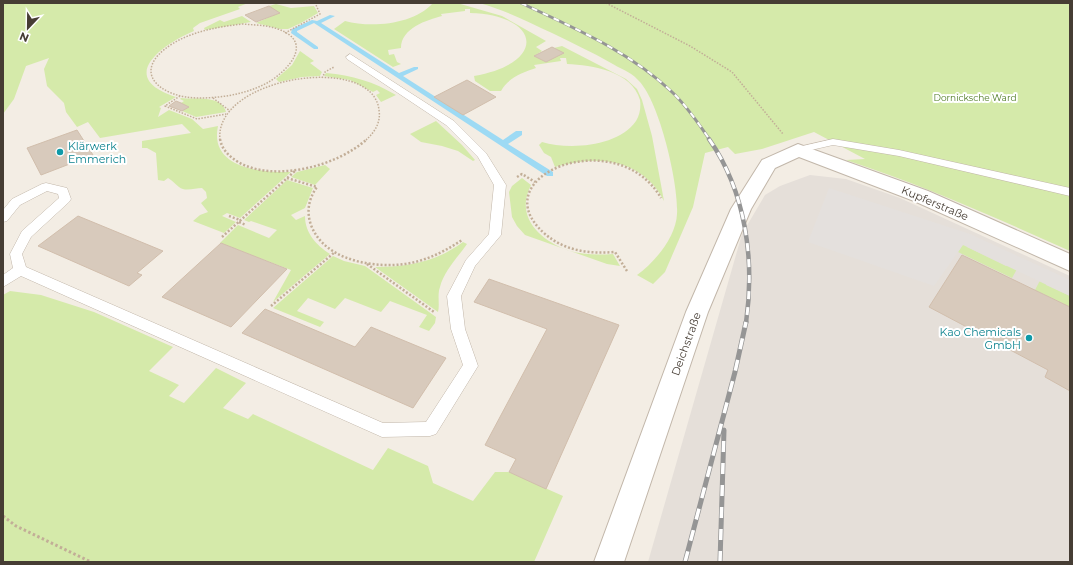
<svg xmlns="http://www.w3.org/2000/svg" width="1073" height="565" viewBox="0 0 1073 565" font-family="Montserrat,sans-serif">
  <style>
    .industrial { fill: #e5dfd9 }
    .green { fill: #d5eaaa }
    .parking { fill: #e4e0dd }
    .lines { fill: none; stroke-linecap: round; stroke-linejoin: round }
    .stream { fill: #9ddaf4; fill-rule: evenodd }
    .building { fill: #d8cabc; stroke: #d1beac }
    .lane-casing { stroke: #c2b7aa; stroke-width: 1 }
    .street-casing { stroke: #c2b7aa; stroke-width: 2 }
    .path-far2 { stroke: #c2ae97; stroke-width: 1.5; stroke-dasharray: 1.5 1.5; stroke-linecap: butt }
    .path-far1 { stroke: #c2ae97; stroke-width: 2.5; stroke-dasharray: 2 2; stroke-linecap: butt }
    .path { stroke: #c2ae97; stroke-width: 3; stroke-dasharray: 2.5 2.5; stroke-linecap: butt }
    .lane { fill: #fff; fill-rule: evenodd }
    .street { fill: #fff; fill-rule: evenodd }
    .rail-far2-casing { stroke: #959595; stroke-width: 3 }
    .rail-far1-casing { stroke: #959595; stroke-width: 4.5 }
    .rail-casing { stroke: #959595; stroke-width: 5 }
    .rail-far2 { stroke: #fff; stroke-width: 2; stroke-dasharray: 6; stroke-linecap: butt }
    .rail-far1 { stroke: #fff; stroke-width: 3; stroke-dasharray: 8; stroke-linecap: butt }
    .rail { stroke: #fff; stroke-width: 3.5; stroke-dasharray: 11; stroke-linecap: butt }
    .culture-dot { fill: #0f9aa8; stroke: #fff; stroke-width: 1.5 }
    .labels { text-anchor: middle; stroke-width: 4; stroke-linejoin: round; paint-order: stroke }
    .far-park-label { font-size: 9px; fill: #4e7b24; stroke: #fff }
    .culture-label { font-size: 11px; fill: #0d838f; stroke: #fff; text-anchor: start }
    .street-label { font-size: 11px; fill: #463d34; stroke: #fff }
  </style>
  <rect width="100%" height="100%" fill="#f3ede4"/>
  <!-- industrial -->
  <path class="industrial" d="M810 175 846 179 900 198 1070 276V562H648L742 234 765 195 780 186Z"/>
  <!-- green -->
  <path class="green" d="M3 3H248L238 7 240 9 200 23 193 28 194 31C161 45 116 78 176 97L159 107 161 108 158 117 169 110 192 119 203 129 218 126C209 168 261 173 291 172L240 218 227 213 222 216 236 222 224 233 193 221 200 215 208 212 201 203 207 198 206 192 202 188C195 188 185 192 179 187 175 184 173 181 168 178L164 181 158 180 156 153 147 148H142V141L191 133 182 124 100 138 88 122 77 127 66 112 64 103 47 86 44 69 49 58 26 66 14 99 3 114Z
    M433 3H457L502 16 546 41 536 47 542 51 534 56 546 62 563 53 554 48 562 46 626 79 637 89 642 100 652 136 664 201C643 159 597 154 555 167L551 157 544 153 539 145 542 142C569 150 618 147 636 121 640 115 641 107 640 100 632 71 592 65 567 64L566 58H560L561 61 534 65 536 68C523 72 508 78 501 91H490L475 81 474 76C548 63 541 15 470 13V9H465V11L441 14 442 16C427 20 401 28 401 48L388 50 389 55 394 54 397 62 401 64 393 67 334 29 345 21C371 28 413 25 433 3Z
    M479 3H1070V251C996 218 923 185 846 160L865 159 814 132 762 149 735 154 728 147 705 153 693 207 665 272 653 284 637 275C655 262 676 237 677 214 679 185 659 98 637 79 631 72 619 68 611 63 592 52 572 43 552 33 528 22 505 10 479 3Z
    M276 4 291 8 314 6 318 13 301 23 288 29H280L256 23 279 13 269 6Z
    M242 16 251 22 205 30 204 28 220 20 224 22Z
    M300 51 314 61 310 63 322 72 320 76 302 77 279 82 276 79 292 65Z
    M326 73C352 75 374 82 396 95L381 102 376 95 380 93 377 90 373 92 350 80 324 76Z
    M181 98C195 100 221 94 226 112L196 117 182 111 189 107 181 103 184 101 180 99Z
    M436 121 462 145 475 160 473 161 458 151 442 146 421 142 410 134Z
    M325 165 330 169 315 185 291 177 297 172Z
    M522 178 531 185C515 216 538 239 567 250 582 255 598 255 613 254L620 266 607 264 525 235 517 226 512 217 509 192 512 186Z
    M287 180 313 188 305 208 291 215 296 220 305 216C305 233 316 245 330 254L273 302 291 270 220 243 238 225 269 238 277 230 251 221 249 222 244 220Z
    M969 234 967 247 1006 266 1022 260 1012 278 958 252Z
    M463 242 467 244C458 257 444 271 440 287 437 295 440 304 438 312L375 267C408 267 436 262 463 242Z
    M333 256 344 261 365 266 436 317 435 323 429 331 419 327 427 315 390 301 381 312 345 298 335 309 308 298 297 311 324 322 320 327 273 308Z
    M1045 271 1046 285 1070 296V307L1035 290Z
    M10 291 41 295 94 312 173 347 149 371 179 385 169 396 184 403 216 368 246 383 223 408 248 419 253 414 373 470 388 448 428 466 433 483 473 501 495 472H509L563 496 534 562H3V295Z"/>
  <!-- parking -->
  <path class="parking" d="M829 188 970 234 1070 280V296L963 245 934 286 808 242Z"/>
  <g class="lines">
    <!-- stream -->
    <path class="stream" d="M330 15 335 16 321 23 399 73 414 67H418V69L403 76 503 140 516 131H522V135L508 144 553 172V176H547L314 23 297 31V32L318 47V49H314L291 33 292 29 312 20 317 21Z"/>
  </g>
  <!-- building -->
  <path class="building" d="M269 6 280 13 256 22 245 15Z
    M552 47 564 53 546 62 534 56Z
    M467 80 496 97 463 115 434 97Z
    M176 101 181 103 189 107 182 111 169 106Z
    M77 130 93 155 41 175 27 148Z
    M78 216 163 251 137 273 142 275 129 286 38 246Z
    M221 243 287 269 231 327 162 297Z
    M962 255 1070 307V391L1045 377 1048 370 929 307Z
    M489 279 619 325 546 489 509 472 516 459 485 445 547 329 474 302Z
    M265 309 355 347 371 327 446 358 413 408 242 333Z"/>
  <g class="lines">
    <defs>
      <path id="lane" d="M350 54 454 121 486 153 506 185 501 235 475 266 461 296 465 329 478 366 436 434 430 436 382 437 21 276 3 287V275L13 268 10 254 22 231 59 198 58 194 47 191 20 205 7 221 3 222V210L12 199 42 184 46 183 67 188 71 199 69 202 31 237 22 254 26 267 383 423 426 422 463 365 451 329 447 296 466 260 489 234 494 185 478 157 446 125 347 59 346 57Z
        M833 139 899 150 1070 188V196L899 156 833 145 798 153 793 150 794 148Z"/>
      <path id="street" d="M798 144 928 191 1070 254V271L914 201 799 157 775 168 751 209 708 312 624 562H594L686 312 731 209 762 160Z"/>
    </defs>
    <!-- lane casing -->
    <use href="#lane" class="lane-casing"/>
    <!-- street casing -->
    <use href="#street" class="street-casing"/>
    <!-- path-far2 -->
    <path class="path-far2" d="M606 3 690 46 732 72 783 134
      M242 24C254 25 267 25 278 29 315 42 288 71 267 83 246 94 222 98 199 98 161 98 128 72 172 44 193 31 218 27 242 24Z
      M285 33 320 14 316 5
      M322 78 325 72 334 67
      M180 96 165 106 197 119 226 114
      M213 98 230 111
      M220 140C213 77 373 52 379 110 381 122 375 132 366 140"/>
    <!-- path-far1 -->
    <path class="path-far1" d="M220 139C222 150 229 156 238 162 274 183 338 166 367 139
      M517 177 522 174 535 182
      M287 178 317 187C309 198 306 211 311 225 323 257 363 266 394 265 419 264 441 254 462 240
      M229 216 240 220
      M239 222 246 225
      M222 237 296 170
      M367 264 434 312
      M627 271 615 252C589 254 564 251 544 233 480 176 617 122 661 198
      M271 306 335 252"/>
    <!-- path -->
    <path class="path" d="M3 516 16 526 91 562"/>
    <!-- lane -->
    <use href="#lane" class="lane"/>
    <!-- street -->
    <use href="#street" class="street"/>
    <defs>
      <path id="rail-far2" d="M521 3C574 28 629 51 672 92 687 106 698 123 710 140"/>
      <path id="rail-far1" d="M709 139C746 192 755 260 746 323"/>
      <path id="rail" d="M685 562 735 372 746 322
        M720 562 724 430"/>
    </defs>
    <!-- rail-far2 casing -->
    <use href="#rail-far2" class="rail-far2-casing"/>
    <!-- rail-far1 casing -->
    <use href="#rail-far1" class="rail-far1-casing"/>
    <!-- rail casing -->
    <use href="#rail" class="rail-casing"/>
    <!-- rail-far2 -->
    <use href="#rail-far2" class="rail-far2"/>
    <!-- rail-far1 -->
    <use href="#rail-far1" class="rail-far1"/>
    <!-- rail -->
    <use href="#rail" class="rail"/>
  </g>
  <!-- markers -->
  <g class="culture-dot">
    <circle cx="60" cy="152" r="4"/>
    <circle cx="1029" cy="338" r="4"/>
  </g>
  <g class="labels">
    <!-- far-park labels -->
    <g class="far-park-label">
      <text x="975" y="101">Dornicksche Ward</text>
    </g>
    <!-- culture labels -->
    <g class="culture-label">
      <text x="68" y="150">Klärwerk<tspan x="68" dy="13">Emmerich</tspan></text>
      <text x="1021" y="336" text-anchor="end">Kao Chemicals<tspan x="1021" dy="13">GmbH</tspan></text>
    </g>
    <!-- street labels -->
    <g class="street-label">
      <text transform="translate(935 203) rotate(23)" y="4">Kupferstraße</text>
      <text transform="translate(686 344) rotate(-70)" y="4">Deichstraße</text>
    </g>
  </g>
  <!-- border -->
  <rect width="1073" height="565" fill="none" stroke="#463d34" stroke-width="8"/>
  <!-- north arrow -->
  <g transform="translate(28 28) rotate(202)" stroke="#ffffff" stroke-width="3" paint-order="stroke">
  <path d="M0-3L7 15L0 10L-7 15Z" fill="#463d34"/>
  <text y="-6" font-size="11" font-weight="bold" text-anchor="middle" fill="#463d34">N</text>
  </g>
</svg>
